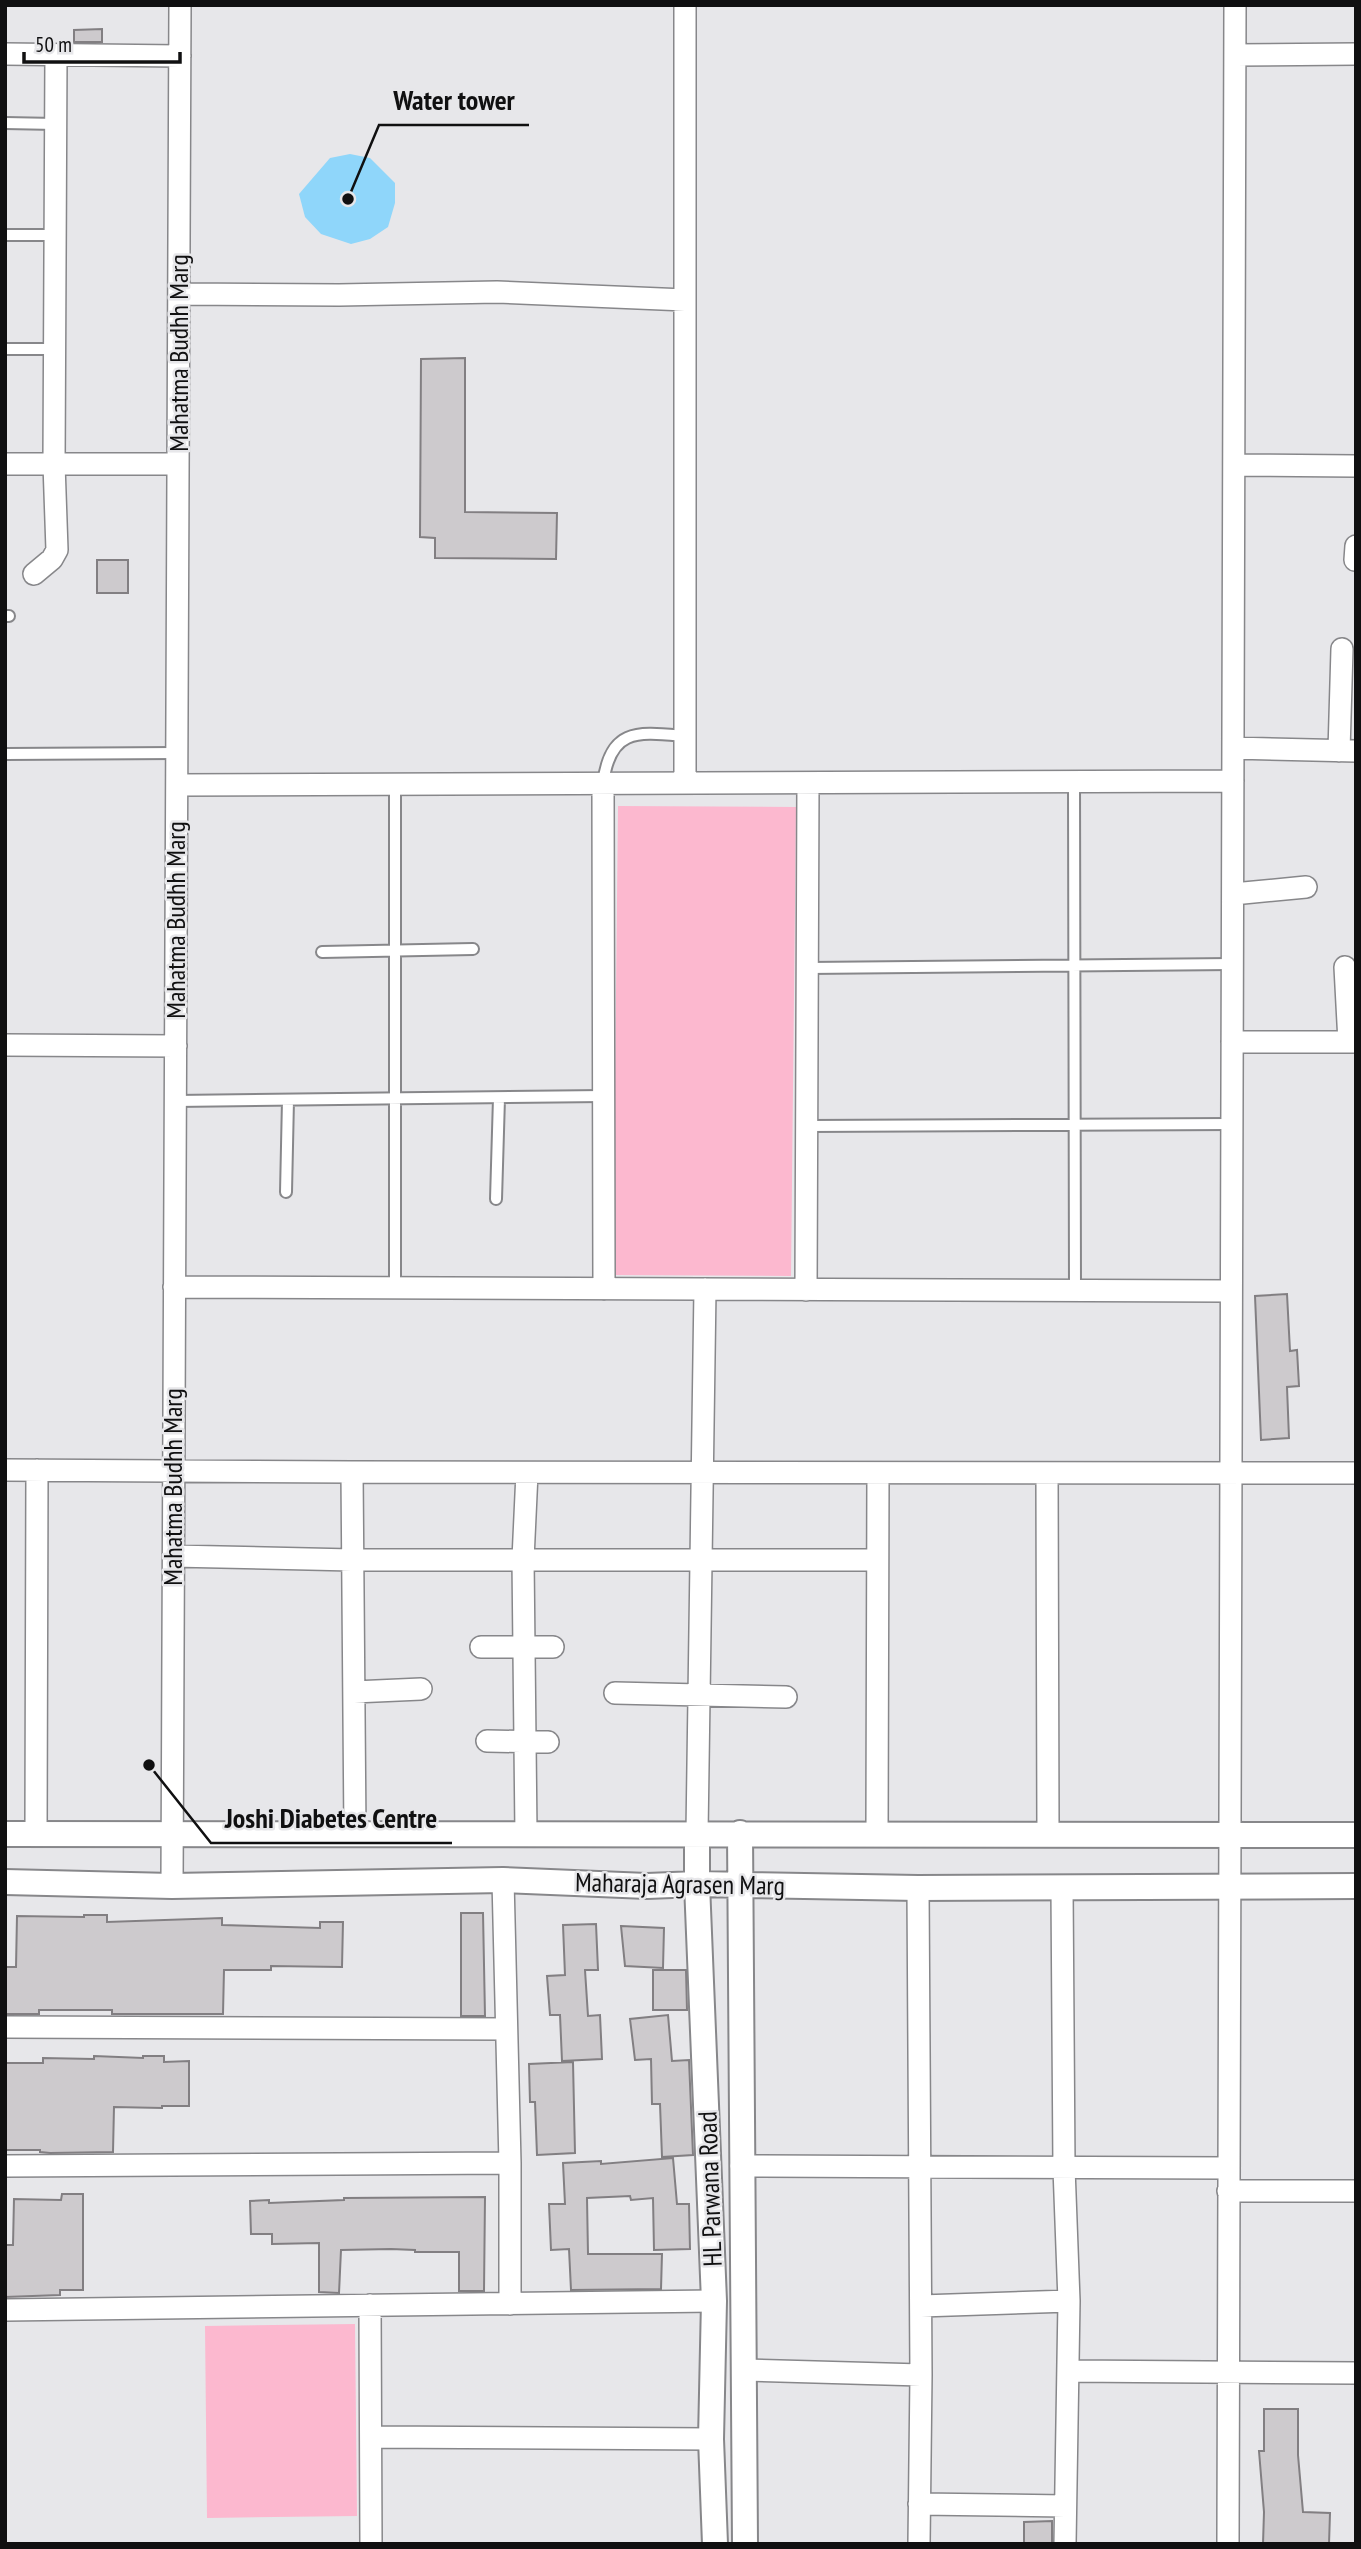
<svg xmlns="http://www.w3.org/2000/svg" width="1361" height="2549" viewBox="0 0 1361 2549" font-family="'PT Sans Narrow',sans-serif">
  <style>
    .green { fill: #fcb8cf }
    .water { fill: #8fd6fa }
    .building { fill: #cdcacd; stroke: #827f82; stroke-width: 2 }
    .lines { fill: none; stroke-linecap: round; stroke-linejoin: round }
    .service-casing { stroke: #87878a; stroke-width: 14 }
    .minor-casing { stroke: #87878a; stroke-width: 24 }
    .tertiary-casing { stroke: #87878a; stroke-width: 28 }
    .service { stroke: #fff; stroke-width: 10 }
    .minor { stroke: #fff; stroke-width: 21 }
    .tertiary { stroke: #fff; stroke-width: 24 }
    .labels { text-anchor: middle; stroke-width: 5; stroke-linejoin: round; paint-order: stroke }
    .street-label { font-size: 26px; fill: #101011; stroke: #e7e7ea }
    .leader { fill: none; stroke: #101011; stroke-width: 2.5 }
    .callout-dot { fill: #101011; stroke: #e7e7ea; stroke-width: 2.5 }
    .callout-label { font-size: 28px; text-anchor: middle; font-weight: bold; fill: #101011; stroke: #e7e7ea; stroke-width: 5; stroke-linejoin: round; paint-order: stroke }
  </style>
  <rect width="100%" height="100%" fill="#e7e7ea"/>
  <!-- green -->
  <path class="green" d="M618 806 796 807 791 1276 613 1275Z
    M355 2324 357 2516 207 2518 205 2326Z"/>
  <!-- water -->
  <path class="water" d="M350 154 370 158 395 183V203L388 227 370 239 351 244 321 234 305 217 299 194 330 158Z"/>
  <!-- building -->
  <path class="building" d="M102 29V42H74V30Z
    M465 358V512L557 513 556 559 435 558V538L420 537 421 359Z
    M97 560H128V593H97Z
    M1287 1294 1290 1351 1297 1350 1299 1386 1287 1387 1289 1438 1261 1440 1255 1296Z
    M461 1913H483L485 2016H461Z
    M84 1915H107V1922L222 1918V1925L320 1928V1922H343L342 1967 271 1966V1970H224L223 2014H112V2010H39V2014H5V1967H16L17 1916 84 1917Z
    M596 1924 598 1970H585L588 2016 600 2015 602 2059 562 2061 560 2015H550L547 1976 565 1975 563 1925Z
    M621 1926 664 1928 663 1968 625 1966Z
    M653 1970H686L687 2010H653Z
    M668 2015 672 2061 689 2060 693 2155 662 2157 660 2104H652L651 2059 635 2060 630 2019Z
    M94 2056 143 2058V2056H164V2062L189 2061V2106H162V2108L114 2107 113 2152 50 2153 40 2152V2150H5V2063H43V2058L94 2059Z
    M573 2062 575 2153 537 2155 535 2102H530L529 2064Z
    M673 2158 677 2204H689L690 2249 654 2250 653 2198 631 2200 630 2196 587 2198 588 2254H662L661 2289 571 2290 569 2249 551 2250 549 2204H565L563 2163 601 2161V2164Z
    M62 2194H83V2290H60V2295L5 2297V2245H13L14 2199 61 2200Z
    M485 2197 484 2291H459V2252H415V2250L391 2249 341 2250 339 2293 319 2292V2243L272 2244V2234H251L250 2201 269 2200V2203L344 2200V2198Z
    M1264 2409H1298V2455L1303 2512 1330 2513 1329 2544H1263L1264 2512 1259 2451H1264Z
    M1052 2521V2544H1024V2522Z"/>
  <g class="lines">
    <defs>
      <path id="service" d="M5 123 56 124
        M5 235H55
        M5 349H54
        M5 616H9
        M5 754 177 753
        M1074 782 1075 1291
        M603 784C610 727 638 732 685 736
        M322 952 473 949
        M808 968 1233 964
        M175 1101 604 1096
        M807 1126 1232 1124
        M286 1192 288 1100
        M496 1199 499 1098
        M395 1288V784"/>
      <path id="minor" d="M5 54 180 56
        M1235 55 1356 54
        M179 294 339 295 497 292 685 300
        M5 464H178
        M1234 465 1356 466
        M1355 560 1356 546
        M34 574 52 559 57 550 54 464 56 55
        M1233 748 1356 751
        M1339 751 1342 649
        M685 783V5
        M603 784 604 1289
        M177 785 1233 781
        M1233 894 1306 887
        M1345 967 1349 1042
        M1232 1042H1356
        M5 1045 176 1046
        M174 1287 1231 1291
        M806 1290 808 783
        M5 1470 352 1472 1356 1473
        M352 1472 355 1834
        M1047 1473 1048 1835
        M173 1556 352 1560H876
        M481 1647H553
        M354 1692 421 1689
        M615 1693 786 1697
        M487 1741 548 1742
        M697 1833 705 1289
        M36 1834 37 1470
        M526 1834 523 1559 527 1473
        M877 1834 878 1473
        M503 1880 510 2163V2304
        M172 1886 180 5
        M918 1888 921 2375 919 2544
        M1062 1888 1064 2168 1069 2301 1065 2544
        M5 2027 506 2029
        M5 2166 510 2163
        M741 2166 1228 2168
        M1228 2191H1356
        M370 2305 371 2544
        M921 2306 1069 2301
        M5 2310 714 2301
        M743 2370 921 2375
        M1069 2371 1356 2373
        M371 2437 711 2439
        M919 2504 1065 2506
        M1228 2544 1235 5"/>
      <path id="tertiary" d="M697 1833V1884L714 2301 711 2439 715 2544
        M740 1833 745 2544
        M5 1834 1356 1835
        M5 1882 172 1886 503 1880 647 1886 697 1884 918 1888 1356 1886"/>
    </defs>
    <!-- service casing -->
    <use href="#service" class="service-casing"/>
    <!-- minor casing -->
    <use href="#minor" class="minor-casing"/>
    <!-- tertiary casing -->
    <use href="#tertiary" class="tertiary-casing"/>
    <!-- service -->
    <use href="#service" class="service"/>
    <!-- minor -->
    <use href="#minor" class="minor"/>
    <!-- tertiary -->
    <use href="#tertiary" class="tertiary"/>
  </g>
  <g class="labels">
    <!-- street labels -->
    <g class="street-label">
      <text transform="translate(179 353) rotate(-90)" y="9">Mahatma Budhh Marg</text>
      <text transform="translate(176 920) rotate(-90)" y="9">Mahatma Budhh Marg</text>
      <text transform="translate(173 1487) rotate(-90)" y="9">Mahatma Budhh Marg</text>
      <text transform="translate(680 1884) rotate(1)" y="9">Maharaja Agrasen Marg</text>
      <text transform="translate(710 2189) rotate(-92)" y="9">HL Parwana Road</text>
    </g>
  </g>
  <!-- callouts -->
  <path class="leader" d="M348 199L379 125H529M149 1765L211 1843H452"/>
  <g class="callout-dot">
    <circle cx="348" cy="199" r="7"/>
    <circle cx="149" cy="1765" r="7"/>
  </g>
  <g class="callout-label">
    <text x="454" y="110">Water tower</text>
    <text x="331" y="1828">Joshi Diabetes Centre</text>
  </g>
  <!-- border -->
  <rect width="1361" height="2549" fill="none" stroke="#101011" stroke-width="14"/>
  <!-- scale -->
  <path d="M24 52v10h156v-10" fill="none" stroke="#101011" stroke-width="3.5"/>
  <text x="35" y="52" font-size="21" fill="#101011" stroke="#e7e7ea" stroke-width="5" paint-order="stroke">50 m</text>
</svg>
